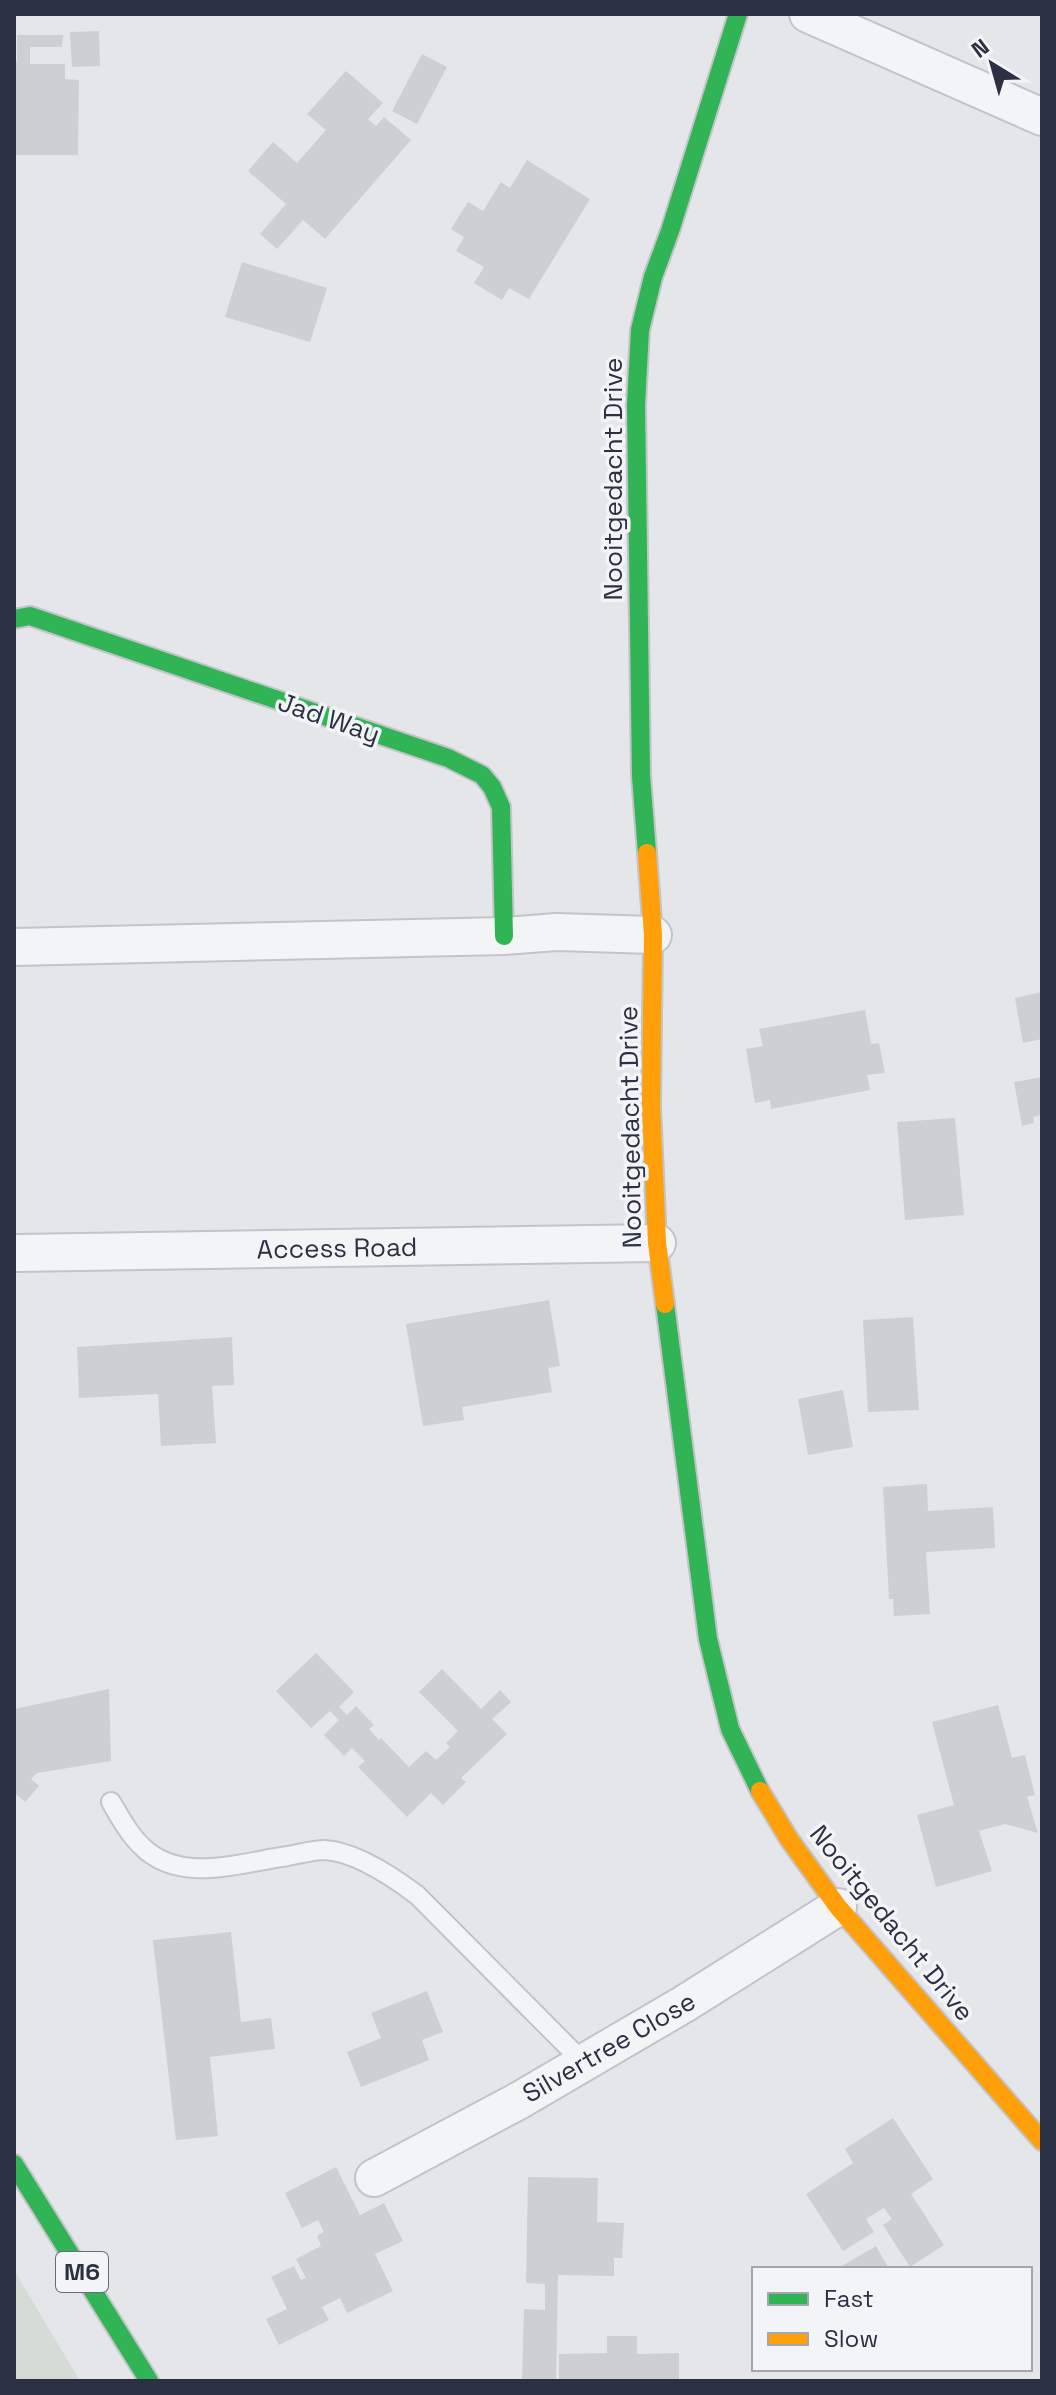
<svg xmlns="http://www.w3.org/2000/svg" width="1056" height="2395" viewBox="0 0 1056 2395" font-family="'Space Grotesk',sans-serif">
  <style>
    .green { fill: #d4dcd5 }
    .building { fill: #cecfd3 }
    .lines { fill: none; stroke-linecap: round; stroke-linejoin: round }
    .lane-casing { stroke: #c2c4c7; stroke-width: 22 }
    .street-casing { stroke: #c2c4c7; stroke-width: 40 }
    .fast-casing { stroke: #c2c4c7; stroke-width: 22 }
    .slow-casing { stroke: #c2c4c7; stroke-width: 22 }
    .lane { stroke: #f3f4f6; stroke-width: 18 }
    .street { stroke: #f3f4f6; stroke-width: 36 }
    .fast { stroke: #30b455; stroke-width: 18 }
    .slow { stroke: #ff9f0a; stroke-width: 18 }
    .labels { text-anchor: middle; stroke-width: 7; stroke-linejoin: round; paint-order: stroke }
    .shield { fill: #f2f4f8; stroke: #676c79; stroke-width: 2 }
    .shield-label { font-size: 24px; font-weight: bold; fill: #2b3142 }
    .street-label { font-size: 26px; fill: #2b3142; stroke: #f2f4f8 }
  </style>
  <rect width="100%" height="100%" fill="#e4e6e9"/>
  <!-- green -->
  <path class="green" d="M14 2270 80 2381H14Z"/>
  <!-- building -->
  <path class="building" d="M99 31 100 66 72 67 70 32Z
    M17 35H63L62 47H30V64H65V79L79 80 78 155H14V61H17Z
    M422 54 447 67 417 124 392 111Z
    M346 71 383 103 368 119 376 126 384 117 411 140 325 239 303 220 277 249 260 234 286 204 248 171 273 142 297 163 326 130 307 114Z
    M527 160 590 199 529 299 509 288 502 300 474 283 484 267 456 251 464 237 451 229 468 202 483 211 501 182 510 188Z
    M242 262 327 288 310 342 225 317Z
    M1042 992V1039L1023 1043 1015 998Z
    M865 1010 871 1044 879 1043 885 1073 867 1075 870 1090 771 1109 770 1100 755 1103 746 1049 763 1046 759 1029Z
    M1042 1077V1115L1033 1117 1034 1123 1022 1126 1014 1082Z
    M955 1118 964 1215 905 1220 897 1122Z
    M549 1300 560 1366 548 1368 552 1392 462 1407 464 1420 423 1426 406 1324Z
    M913 1317 919 1410 868 1412 863 1320Z
    M232 1337 234 1385 212 1386 216 1443 161 1446 158 1394 79 1398 77 1347Z
    M843 1390 853 1447 808 1455 798 1399Z
    M927 1484 928 1511 993 1507 995 1548 926 1552 930 1614 894 1616 893 1599H889L883 1487Z
    M316 1653 354 1692 339 1707 347 1715 356 1706 374 1725 369 1729 379 1740 381 1738 409 1767 426 1751 436 1760 450 1747 446 1743 458 1731 419 1692 442 1669 481 1709 500 1690 511 1702 492 1719 507 1734 461 1778 466 1782 443 1805 431 1793 407 1817 358 1767 365 1761 352 1748 344 1756 324 1735 339 1720 330 1711 311 1728 276 1691Z
    M109 1689 111 1761 37 1773 31 1779 39 1786 25 1802 16 1794 14 1796V1709Z
    M998 1705 1012 1758 1025 1755 1035 1795 1027 1797 1038 1833 1005 1824 979 1831 992 1871 936 1887 917 1815 954 1805 932 1722Z
    M231 1932 241 2022 271 2018 275 2049 210 2057 218 2136 176 2140 153 1940Z
    M427 1991 443 2032 422 2040 429 2060 361 2087 347 2052 381 2038 371 2013Z
    M893 2118 933 2179 911 2194 944 2245 910 2267 883 2225 892 2219 884 2208 866 2219 874 2232 843 2251 806 2194 853 2163 845 2149Z
    M336 2167 360 2215 384 2203 403 2241 375 2254 393 2291 347 2313 340 2298 322 2307 329 2320 279 2345 266 2319 287 2309 271 2277 294 2266 301 2280 306 2278 296 2259 321 2246 317 2236 324 2232 318 2220 302 2228 285 2193Z
    M528 2177 598 2178 597 2222 624 2223 622 2258H614V2276L558 2275 556 2381H522L524 2309 545 2310V2284L526 2283Z
    M876 2246 889 2269H837Z
    M607 2336H637V2354L679 2353V2381H559V2354L607 2353Z"/>
  <g class="lines">
    <defs>
      <path id="lane" d="M111 1802C121 1819 131 1838 147 1851 186 1883 243 1862 288 1856 300 1854 313 1850 324 1850 355 1851 393 1877 417 1895L584 2063"/>
      <path id="street" d="M808 14 1042 117
        M14 947 504 936 556 932 653 935
        M16 1253 657 1243
        M374 2178 520 2100 684 2004 838 1907"/>
      <path id="fast" d="M14 619 30 616 448 758 482 775 492 787 501 807 504 936
        M647 853 641 776 636 404 640 330 653 277 670 231 738 14
        M665 1304 708 1639 730 1729 760 1791
        M14 2164 149 2381"/>
      <path id="slow" d="M647 853 653 935 651 1107 657 1243 665 1304
        M760 1791 789 1839 838 1907 1042 2141"/>
    </defs>
    <!-- lane casing -->
    <use href="#lane" class="lane-casing"/>
    <!-- street casing -->
    <use href="#street" class="street-casing"/>
    <!-- fast casing -->
    <use href="#fast" class="fast-casing"/>
    <!-- slow casing -->
    <use href="#slow" class="slow-casing"/>
    <!-- lane -->
    <use href="#lane" class="lane"/>
    <!-- street -->
    <use href="#street" class="street"/>
    <!-- fast -->
    <use href="#fast" class="fast"/>
    <!-- slow -->
    <use href="#slow" class="slow"/>
  </g>
  <g class="labels">
    <!-- shield labels -->
    <rect class="shield" x="56" y="2252" width="52" height="40" rx="6"/>
    <g class="shield-label">
      <text x="82" y="2280">M6</text>
    </g>
    <!-- street labels -->
    <g class="street-label">
      <text transform="translate(613 479) rotate(-90)" y="9">Nooitgedacht Drive</text>
      <text transform="translate(329 718) rotate(19)" y="9">Jad Way</text>
      <text transform="translate(630 1127) rotate(-91)" y="9">Nooitgedacht Drive</text>
      <text transform="translate(337 1248) rotate(-1)" y="9">Access Road</text>
      <text transform="translate(892 1923) rotate(51)" y="9">Nooitgedacht Drive</text>
      <text transform="translate(609 2047) rotate(-30)" y="9">Silvertree Close</text>
    </g>
  </g>
  <!-- border -->
  <rect width="1056" height="2395" fill="none" stroke="#2b3142" stroke-width="32"/>
  <!-- legend -->
  <rect x="752" y="2267" width="280" height="104" fill="#f2f4f8" stroke="#a2a6af" stroke-width="2"/>
  <rect x="768" y="2293" width="40" height="12" fill="#30b455" stroke="#a2a6af" stroke-width="2"/>
  <text x="824" y="2307" font-size="24" fill="#2b3142">Fast</text>
  <rect x="768" y="2333" width="40" height="12" fill="#ff9f0a" stroke="#a2a6af" stroke-width="2"/>
  <text x="824" y="2347" font-size="24" fill="#2b3142">Slow</text>
  <!-- north arrow -->
  <g transform="translate(992 64) rotate(323)" stroke="#f2f4f8" stroke-width="6" paint-order="stroke">
  <path d="M0-6L14 30L0 20L-14 30Z" fill="#2b3142"/>
  <text y="-12" font-size="22" font-weight="bold" text-anchor="middle" fill="#2b3142">N</text>
  </g>
</svg>
